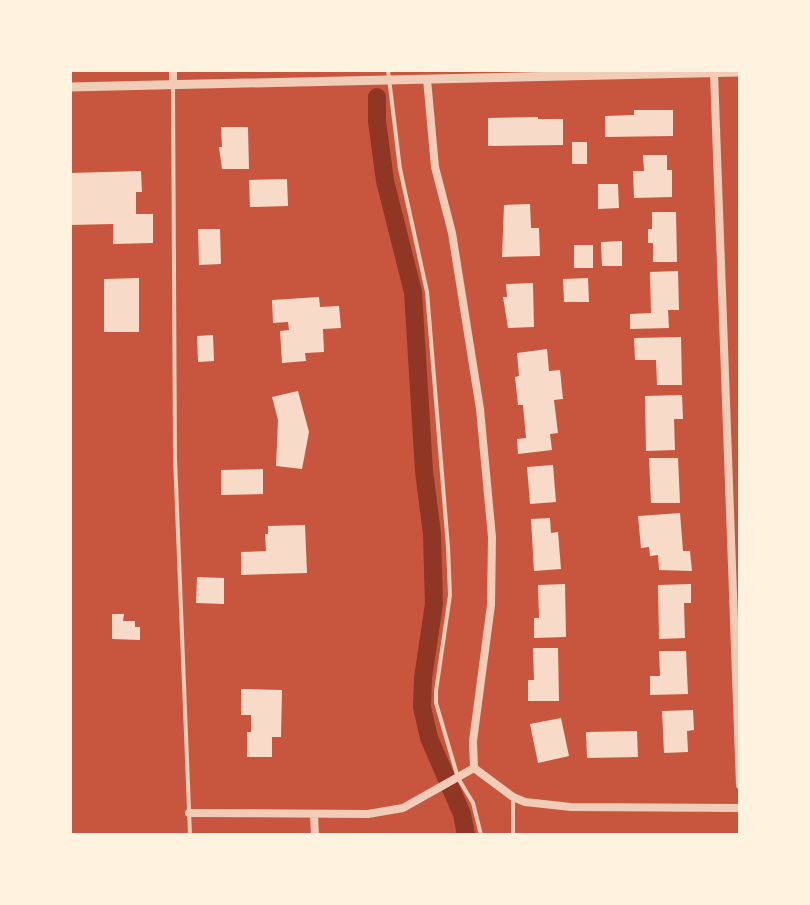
<svg xmlns="http://www.w3.org/2000/svg" width="810" height="905" viewBox="0 0 810 905" font-family="'Nunito Sans',sans-serif">
  <style>
    .lines { fill: none; stroke-linecap: round; stroke-linejoin: round }
    .canal { stroke: #8f3625; stroke-width: 18 }
    .building { fill: #f7dbc8 }
    .service { stroke: #f1ccb7; stroke-width: 4 }
    .minor { stroke: #f1ccb7; stroke-width: 8 }
    .tertiary { stroke: #f1ccb7; stroke-width: 9 }
  </style>
  <rect width="100%" height="100%" fill="#c8553d"/>
  <g class="lines">
    <!-- canal -->
    <path class="canal" d="M377 97V121L385 181 413 292 424 471 432 534 434 604 423 678 422 707 429 738 462 814 466 835"/>
  </g>
  <!-- building -->
  <path class="building" d="M634 110H673V136L605 137V116L634 115Z
    M538 117V119H563V145L488 146V118Z
    M221 127H248L249 169H222L219 147H222Z
    M572 142H587V164H572Z
    M643 155H667V170H672V197L634 198 633 171H644Z
    M141 171 142 192H136V214H153V243L113 244V224L70 225V173Z
    M287 179 288 206 250 207 249 180Z
    M598 184H618L619 208 598 209Z
    M530 204 531 228H539L540 256 502 257 504 205Z
    M652 212H676L677 262H653V243H648V229H652Z
    M198 229H220L221 264 199 265Z
    M622 241V266H602L601 242Z
    M574 245H593V268H574Z
    M678 271 679 310H668L669 328 630 329V314L651 313 650 272Z
    M139 278V332H104V279Z
    M588 278 589 302H564L563 279Z
    M533 283 534 327 508 328 503 297H507L506 284Z
    M319 297 320 307 339 306 341 328 323 329 324 352 305 353 306 361 282 363 280 331 289 330 288 322 273 323 272 300Z
    M213 335 214 361 198 362 197 336Z
    M681 337 682 385H657L656 360H635L634 338Z
    M547 349 549 371 560 370 563 399 554 400 558 433 550 434 552 450 518 454 517 439 526 438 523 405H518L515 377 519 376 517 353Z
    M298 391 309 432 302 469 276 466 278 420 272 397Z
    M682 395 683 419H674L675 450 646 451 645 396Z
    M649 458H678L680 503H651Z
    M553 465 556 502 530 504 527 467Z
    M263 469V494L221 495V470Z
    M680 513 683 551H690L692 571 659 570 658 555 650 556 649 547 641 548 638 516Z
    M550 518 551 533 558 532 561 569 534 571 531 519Z
    M305 525 307 573 241 575V552L266 551 265 534H268V526Z
    M197 577 224 578V604L196 603Z
    M565 584 566 637 534 638V618H539L538 585Z
    M691 584V603H684L685 638 659 639 658 585Z
    M112 614H124L123 621H135V627H140V640L112 639Z
    M533 648H558L559 701H528V680H534Z
    M659 651H686L688 694 650 695V676H660Z
    M241 689 282 690 281 737H272V757H247V732H251V715H241Z
    M693 710 694 730 687 731 688 752 664 753 662 711Z
    M561 718 569 756 538 763 530 724Z
    M637 731 638 757 587 758 586 732Z"/>
  <g class="lines">
    <!-- service -->
    <path class="service" d="M388 70 400 169 427 292 448 547 450 595 436 691V703L458 778 473 803 481 835
      M173 86 175 458 190 835
      M513 835V799"/>
    <!-- minor -->
    <path class="minor" d="M173 70V84
      M714 73 740 785
      M427 79 435 167 452 233 480 409 492 537 491 605 473 741 474 768 513 797 525 802 571 807 740 808
      M189 813 368 814 403 808 474 768
      M314 815 315 835"/>
    <!-- tertiary -->
    <path class="tertiary" d="M70 87 740 72"/>
  </g>
  <!-- border -->
  <rect width="810" height="905" fill="none" stroke="#fff3e0" stroke-width="144"/>
</svg>
